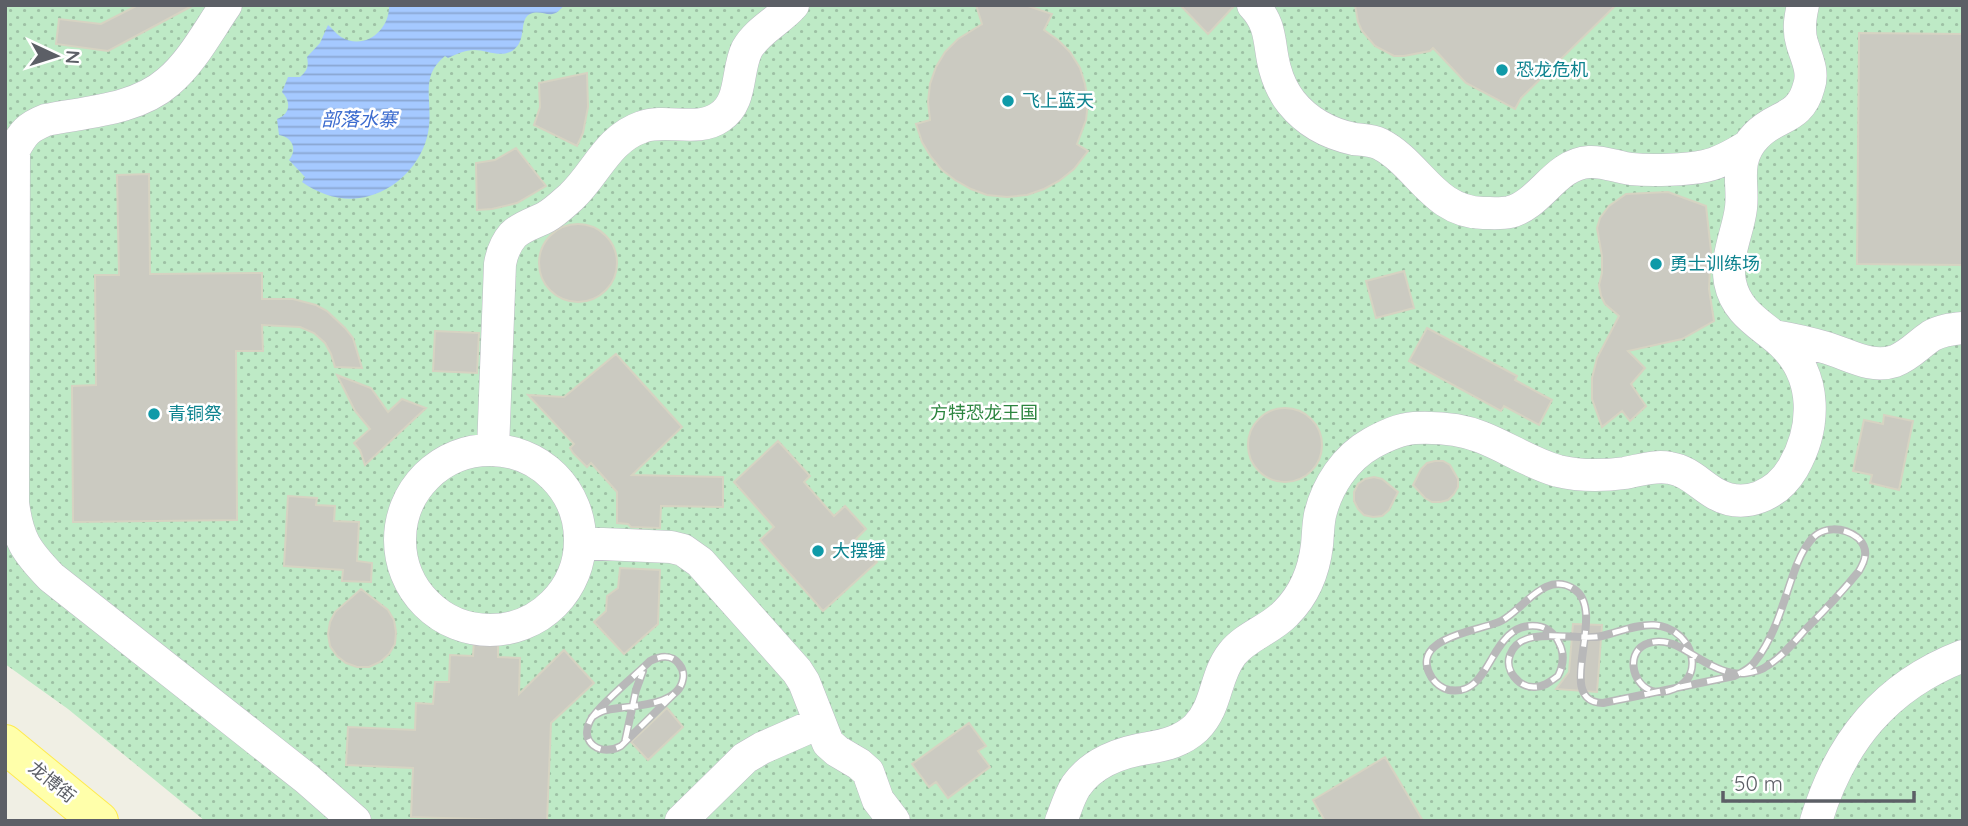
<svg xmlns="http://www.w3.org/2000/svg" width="1968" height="826" viewBox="0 0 1968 826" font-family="Quicksand,'Noto Sans SC',sans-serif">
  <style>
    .green { fill: url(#green-dots) }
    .water { fill: url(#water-rules) }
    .building { fill: #cbcac1; stroke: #d6d3c2; stroke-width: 2 }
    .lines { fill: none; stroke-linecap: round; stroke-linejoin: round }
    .minor-casing { stroke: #bcbdc4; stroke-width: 33 }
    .major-casing { stroke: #ffeb4e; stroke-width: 40 }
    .minor { stroke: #fff; stroke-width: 32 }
    .major { stroke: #ffa; stroke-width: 38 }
    .rail-casing { stroke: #b8b8b9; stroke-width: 8 }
    .rail { stroke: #fff; stroke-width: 5; stroke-dasharray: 16; stroke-linecap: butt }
    .culture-dot { fill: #0f9aa8; stroke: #fff; stroke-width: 2.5 }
    .labels { text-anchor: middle; stroke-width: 5; stroke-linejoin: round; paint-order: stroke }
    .culture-label { font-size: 18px; fill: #0d838f; stroke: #fff; text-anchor: start }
    .park-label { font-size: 18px; fill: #2c853f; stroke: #fff }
    .street-label { font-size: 18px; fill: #5c5f66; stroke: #fff }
    .water-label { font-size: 19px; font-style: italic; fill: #3b6bcf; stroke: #fff }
  </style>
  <defs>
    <pattern id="green-dots" width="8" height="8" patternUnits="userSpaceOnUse" patternTransform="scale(1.75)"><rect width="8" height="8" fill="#beeac6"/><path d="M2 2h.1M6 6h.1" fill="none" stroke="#9ec1a5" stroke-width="1.8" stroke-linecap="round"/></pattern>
    <pattern id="water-rules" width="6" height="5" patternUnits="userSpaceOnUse" patternTransform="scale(1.75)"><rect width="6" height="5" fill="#a5c9ff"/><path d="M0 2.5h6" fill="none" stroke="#8aa6d2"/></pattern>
  </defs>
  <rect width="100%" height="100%" fill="#f0efe4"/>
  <!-- green -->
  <path class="green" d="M5 5H1963V821H205L68 709 5 664Z"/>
  <!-- water -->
  <path class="water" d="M389 5H564C551 23 544 8 530 14 518 20 528 41 512 51 500 58 487 50 474 50 465 50 457 54 448 58L445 56C420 76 432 98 429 126 426 158 400 188 369 196 346 203 322 196 302 182L305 177 289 160C298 149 292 137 279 135L277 119C291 114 291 101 282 92L288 77H300C307 71 309 67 307 57L320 43 328 25C332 28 336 34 341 37 365 51 390 30 389 5Z"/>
  <!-- building -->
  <path class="building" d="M138 5H194L108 51 56 44 59 19 101 24Z
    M976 5H1025L1052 14 1044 30 1058 40 1070 52 1080 68 1085 84 1088 102 1086 120 1077 144 1088 151 1074 169 1059 181 1044 189 1027 195 1007 197 987 195 971 189 955 180 942 170 931 157 922 142 916 124 930 120 928 102 930 84 936 67 945 52 958 39 982 24Z
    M1180 5H1235L1208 34Z
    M1355 5H1616L1521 98 1515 109 1466 83 1433 48 1430 51 1404 56H1394L1375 46 1362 31 1358 22Z
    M1859 33 1963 34V265L1857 264Z
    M587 73 588 107 583 133 577 146 534 125 540 107 539 83Z
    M516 148 546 186 517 203 492 209 477 210 476 163 495 160Z
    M149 174 150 274 262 273V299H293L316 305 327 311 345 328 353 338 362 368 335 367 331 354 325 343 314 333 300 327 262 325 263 351H236L237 520 73 522 72 386 96 385 95 275H119L117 175Z
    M1668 192 1706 206 1711 251 1709 289 1714 321 1682 339 1628 351 1645 368 1631 384 1646 406 1630 421 1622 411 1602 427 1592 399V378L1597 358 1619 316 1605 304 1601 296 1599 285 1602 273V256L1597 228 1600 218 1609 206 1626 194Z
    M539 263a39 39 0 1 1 78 0a39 39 0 1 1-78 0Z
    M1404 271 1414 308 1376 318 1366 281Z
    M1427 328 1517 376 1515 380 1552 400 1539 425 1504 406 1501 411 1409 361Z
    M435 331 479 333 477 373 433 371Z
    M616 354 682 427 632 475 723 477V507L661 506 660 528 631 527 628 524 617 523V492L591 463 587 467 573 453 570 448 574 444 528 395 564 397Z
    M337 375 371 388 388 412 402 399 426 408 365 465 360 450 354 443 370 429 355 411Z
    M1248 445a37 37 0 1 1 74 0a37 37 0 1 1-74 0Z
    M1884 415 1913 421 1899 490 1870 483 1872 475 1853 471 1864 420 1883 424Z
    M778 441 810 476 804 482 834 516 845 506 866 529 856 539 877 562 823 611 760 540 774 527 734 482Z
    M1435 461H1443L1450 465 1458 479V487L1454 494 1448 500 1440 502H1432L1425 498 1413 485 1421 469 1427 463Z
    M1374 477 1382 479 1398 492 1389 510 1382 516 1373 517 1364 515 1358 509 1354 501V492L1358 484 1365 479Z
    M288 496 317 498 316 505 335 506 334 521 359 522 357 561 372 563 371 582 342 581 343 570 284 566Z
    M620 568 660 570 658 624 624 654 594 622 606 611 607 596 618 588Z
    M361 589 388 610 394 620 396 632 395 644 389 654 380 662 369 667H357L346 663 337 656 330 646 328 634 330 622 335 612Z
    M1573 624 1602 625 1597 692 1556 689 1569 672Z
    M474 639 498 640V657L520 658 519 694 564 650 594 683 551 723 547 821 411 817 413 768 346 765 348 727 415 730 416 703 433 704 435 682H449L450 655 473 656Z
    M667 708 683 727 648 760 631 742Z
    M969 723 986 746 978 751 990 767 948 798 936 782 929 787 912 764Z
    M1385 757 1423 821H1325L1313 800Z"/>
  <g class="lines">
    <defs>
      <path id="minor" d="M226 5C208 31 192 62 168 82 136 110 86 112 46 120 28 127 23 133 14 150L13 503C18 540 26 551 51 577L307 779 355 821
        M1253 5C1273 26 1268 44 1275 69 1278 80 1284 93 1291 102 1307 122 1330 134 1354 139 1363 140 1372 140 1380 144 1419 164 1433 212 1483 213 1491 213 1501 214 1510 212 1541 204 1555 164 1589 162 1603 161 1617 167 1631 169 1651 171 1686 170 1705 166 1720 163 1735 154 1748 146
        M1774 336C1792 339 1810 343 1827 348 1850 355 1871 369 1895 361 1910 355 1919 344 1931 336 1941 330 1952 329 1963 328
        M493 449 500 264C502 253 505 244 513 235 522 226 535 223 546 217 555 212 563 204 571 197 596 174 607 139 642 127 666 118 698 133 720 117 743 102 736 71 747 49 758 30 779 21 793 5
        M400 540a90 90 0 1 1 180 0a90 90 0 1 1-180 0Z
        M580 543 671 547 683 550 700 562 797 671 804 682 828 743 837 751 859 764 868 772 878 800 894 821
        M681 821 745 758 762 748 819 723
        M1061 821C1066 809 1069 797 1076 786 1092 763 1121 752 1148 748 1166 745 1182 741 1196 728 1218 706 1214 677 1232 654 1246 636 1270 630 1286 613 1304 595 1314 571 1317 545 1318 535 1318 525 1320 515 1327 486 1345 458 1372 443 1385 436 1399 429 1414 428 1436 427 1461 429 1481 437 1507 447 1530 463 1558 471 1579 476 1603 476 1625 473 1641 470 1655 465 1670 468 1689 471 1700 485 1716 494 1745 510 1777 495 1793 468 1816 428 1818 377 1782 343 1761 324 1736 313 1730 282 1725 255 1738 233 1741 208 1743 192 1739 177 1742 162 1744 153 1749 143 1756 136 1776 114 1800 121 1809 86 1814 71 1806 57 1802 43 1798 30 1800 18 1803 5
        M1816 821C1840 742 1885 686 1963 656"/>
      <path id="major" d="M5 744 99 821"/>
    </defs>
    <!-- minor casing -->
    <use href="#minor" class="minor-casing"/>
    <!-- major casing -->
    <use href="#major" class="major-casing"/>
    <!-- minor -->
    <use href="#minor" class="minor"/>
    <!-- major -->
    <use href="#major" class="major"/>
    <defs>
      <path id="rail" d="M1858 538C1844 527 1822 525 1810 541 1802 551 1797 563 1793 575 1783 603 1775 636 1756 660 1751 668 1743 672 1734 676L1603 703C1552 702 1609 612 1574 589 1545 570 1523 610 1501 621 1481 631 1406 637 1432 678 1436 684 1441 688 1449 690 1494 698 1488 621 1537 626 1546 627 1554 633 1558 641 1565 653 1564 664 1558 676 1551 681 1544 687 1535 687 1519 688 1504 670 1510 655 1521 623 1577 642 1602 636 1619 632 1637 624 1654 625 1695 628 1708 682 1668 691 1663 692 1657 693 1652 691 1631 684 1625 650 1649 643 1667 637 1683 649 1698 658 1713 667 1730 676 1747 673 1754 672 1762 670 1767 666 1782 657 1794 642 1805 630 1824 611 1842 592 1859 571 1866 559 1869 549 1858 538
        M592 717C597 714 601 711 607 710 628 705 678 708 683 679 684 674 683 669 679 664 672 654 660 656 650 661 637 674 597 707 590 721 579 743 601 757 621 746L678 690
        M625 741 636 690 643 671"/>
    </defs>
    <!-- rail casing -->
    <use href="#rail" class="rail-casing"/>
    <!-- rail -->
    <use href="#rail" class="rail"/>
  </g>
  <!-- markers -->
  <g class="culture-dot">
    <circle cx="1502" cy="70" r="7"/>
    <circle cx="1008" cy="101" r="7"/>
    <circle cx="1656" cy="264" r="7"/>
    <circle cx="154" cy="414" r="7"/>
    <circle cx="818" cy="551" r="7"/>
  </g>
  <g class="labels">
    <!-- culture labels -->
    <g class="culture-label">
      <text x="1516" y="76">恐龙危机</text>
      <text x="1022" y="107">飞上蓝天</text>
      <text x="1670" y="270">勇士训练场</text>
      <text x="168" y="420">青铜祭</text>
      <text x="832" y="557">大摆锤</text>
    </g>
    <!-- park labels -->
    <g class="park-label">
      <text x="984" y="419">方特恐龙王国</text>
    </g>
    <!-- street labels -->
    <g class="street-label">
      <text transform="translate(52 782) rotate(39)" y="6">龙博街</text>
    </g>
    <!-- water labels -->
    <g class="water-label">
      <text x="359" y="126">部落水寨</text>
    </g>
  </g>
  <!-- border -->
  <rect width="1968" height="826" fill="none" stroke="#5c5f66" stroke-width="14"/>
  <!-- north arrow -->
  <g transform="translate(56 56) rotate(94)" stroke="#ffffff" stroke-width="5" paint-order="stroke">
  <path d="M0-5L12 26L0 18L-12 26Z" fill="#5c5f66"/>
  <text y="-10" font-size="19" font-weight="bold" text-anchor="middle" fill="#5c5f66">N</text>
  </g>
  <!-- scale -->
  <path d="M1723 791v10h191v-10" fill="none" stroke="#5c5f66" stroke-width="3.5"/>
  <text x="1734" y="791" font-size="21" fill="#5c5f66" stroke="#ffffff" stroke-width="5" paint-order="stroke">50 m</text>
</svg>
